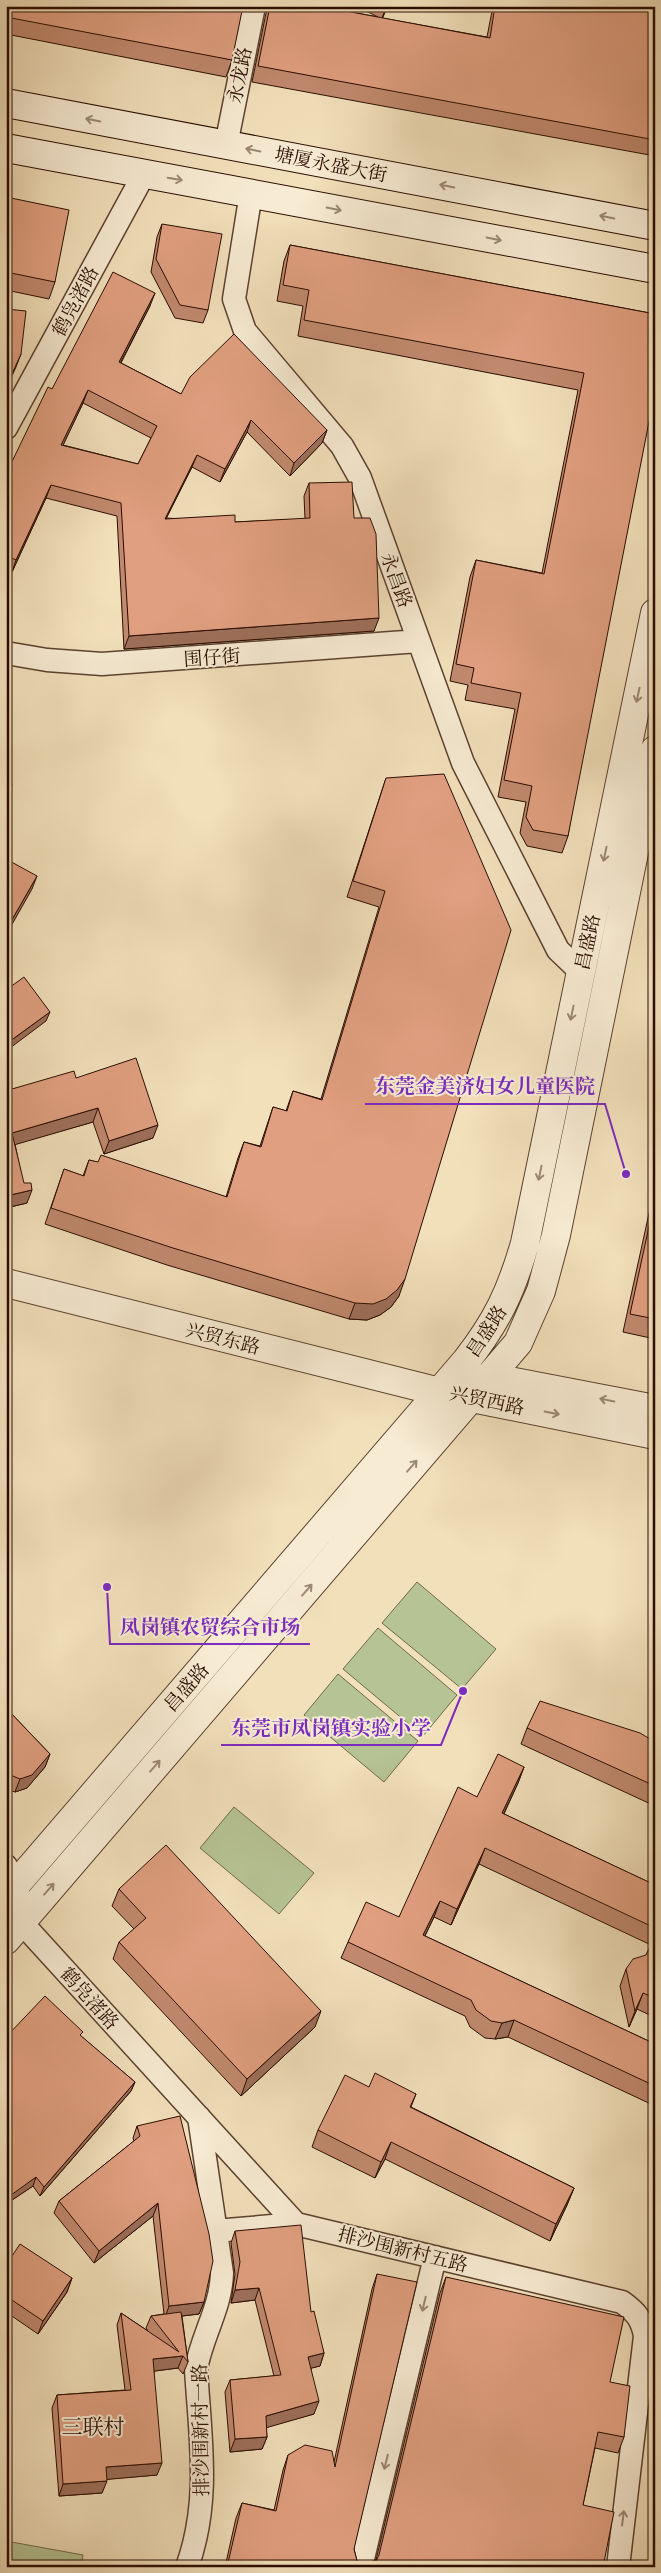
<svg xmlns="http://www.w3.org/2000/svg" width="661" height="2573" viewBox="0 0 661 2573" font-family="'IM FELL English','Noto Serif SC',serif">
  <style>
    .green { fill: #b6c394; stroke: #70684a }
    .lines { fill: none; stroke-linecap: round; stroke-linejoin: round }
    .minor-casing { stroke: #5c412f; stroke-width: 25 }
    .tertiary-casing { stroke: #5c412f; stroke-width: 30 }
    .secondary-casing { stroke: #2a0c00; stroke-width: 30 }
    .minor { stroke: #f7ebd3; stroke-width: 22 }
    .tertiary { stroke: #f7ebd3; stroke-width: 28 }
    .secondary { stroke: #f7ebd3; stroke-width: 28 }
    .wall { fill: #c1896e; stroke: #2a0c00; fill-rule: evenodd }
    .shaded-wall { fill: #9d6f5a; stroke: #2a0c00 }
    .building { fill: #e09f80; stroke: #2a0c00; fill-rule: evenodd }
    .oneway { stroke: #9b8774 }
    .labels { text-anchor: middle; stroke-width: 4; stroke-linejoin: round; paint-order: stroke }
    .street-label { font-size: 19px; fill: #2a0c00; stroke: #f7ebd3 }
    .quarter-label { font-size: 21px; fill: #2a0c00; stroke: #f7ebd3 }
    .leader { fill: none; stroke: #7b2cbf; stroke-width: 2 }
    .callout-dot { fill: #7b2cbf; stroke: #f7ebd3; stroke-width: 2 }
    .callout-label { font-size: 20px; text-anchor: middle; font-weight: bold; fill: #7b2cbf; stroke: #f7ebd3; stroke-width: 4; stroke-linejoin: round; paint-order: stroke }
  </style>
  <rect width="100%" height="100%" fill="#f2e0bb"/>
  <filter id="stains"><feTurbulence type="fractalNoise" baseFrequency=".004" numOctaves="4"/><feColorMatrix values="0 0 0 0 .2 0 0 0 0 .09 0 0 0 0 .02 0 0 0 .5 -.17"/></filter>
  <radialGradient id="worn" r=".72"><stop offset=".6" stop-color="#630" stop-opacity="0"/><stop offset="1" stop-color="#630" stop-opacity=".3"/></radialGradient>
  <!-- green -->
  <path class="green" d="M417 1582 496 1649 462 1689 382 1623Z
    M378 1628 457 1695 423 1736 343 1669Z
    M338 1674 418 1741 384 1782 304 1715Z
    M234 1807 314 1873 279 1914 200 1848Z
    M6 2541 83 2555 81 2567H6Z"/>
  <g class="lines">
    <defs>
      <path id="minor" d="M226 145 254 6
        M251 193 234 299 245 331 342 446 360 478 463 763 558 950 581 972
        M6 428 144 174
        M6 653 47 660 102 664 419 641
        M6 1866 17 1883 21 1922 296 2224 622 2302C636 2312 642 2319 645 2336L618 2567
        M215 2231 296 2224
        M187 2567C211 2501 200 2437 196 2369 202 2335 221 2308 222 2273L199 2117
        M361 2567 435 2257"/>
      <path id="tertiary" d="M6 1283 440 1392
        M475 1381 489 1377 655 1409
        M457 1395 655 1435
        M6 1896 466 1361C497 1321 511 1292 525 1243L655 613
        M6 1940 518 1343 541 1291 556 1235 655 750"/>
      <path id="secondary" d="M6 103 655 226
        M6 148 655 269"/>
    </defs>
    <!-- minor casing -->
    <use href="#minor" class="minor-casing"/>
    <!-- tertiary casing -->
    <use href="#tertiary" class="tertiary-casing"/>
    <!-- secondary casing -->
    <use href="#secondary" class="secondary-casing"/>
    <!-- minor -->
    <use href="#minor" class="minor"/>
    <!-- tertiary -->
    <use href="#tertiary" class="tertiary"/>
    <!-- secondary -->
    <use href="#secondary" class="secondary"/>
  </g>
  <!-- wall -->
  <path class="wall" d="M6 6 232 60 226 77 6 34Z
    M268 6H319L378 17 356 6H388L382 18 487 37 493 6H655V156L252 82 266 13Z
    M6 197 55 282 49 299 6 290Z
    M162 224 208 310 203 323 175 318 151 272 157 237Z
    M290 245 655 314 568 836 562 853 527 846 520 833 526 802 498 797 515 709 465 700 468 685 450 681 470 577 476 560 542 573 578 390 298 336 303 306 277 301 284 261Z
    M150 306 121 363 181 394 327 430 322 443 290 476 247 432 220 482 192 467 166 518 235 522 305 519 304 496 309 483 354 518 374 631 124 649 117 516 46 498 12 572 6 570V474L52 389ZM83 403 151 438 138 464 63 445Z
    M386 778 399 1296 391 1307 380 1315 367 1320 349 1319 167 1265 45 1224 64 1169 83 1176 89 1160 226 1197 238 1158 244 1142 260 1146 273 1107 286 1111 293 1091 321 1099 379 907 347 897Z
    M76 1078 153 1138 104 1154 93 1122 15 1144 27 1203 6 1208 12 1089Z
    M655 1186V1339L623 1332Z
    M6 1708 50 1754 45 1767 27 1788 15 1792 6 1789Z
    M527 1728 655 1742V1806L521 1744Z
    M524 1767 518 1783 504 1814 655 1885V2015L654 2017 637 2009 629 2027 620 1986 626 1969 646 1955 651 1945 479 1864 451 1925 434 1917 425 1936 655 2044V2106L508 2037 495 2039 485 2038 470 2027 465 2016 341 1958 348 1942 399 1917 477 1797Z
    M119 1889 315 2027 241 2096 113 1959 119 1942 134 1929 112 1906Z
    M6 2037H82L135 2082 131 2091 40 2196 33 2186 6 2204Z
    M369 2087 416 2094 411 2107 574 2188 567 2205 550 2241 385 2159 375 2178 312 2147 318 2130Z
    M137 2126 204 2302 199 2314 182 2316 188 2362 183 2374 178 2368 154 2371 157 2475 107 2479 102 2493 59 2496 52 2408 57 2395 125 2390 117 2325 121 2313 148 2331 146 2328 151 2316 164 2314 153 2216 94 2263 54 2213 59 2201 134 2141 133 2138Z
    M235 2231 311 2312 324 2353 320 2366 311 2368 314 2414 266 2427 267 2437 262 2449 230 2452 225 2392 230 2380 274 2376 255 2300 231 2303 235 2274 231 2243Z
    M6 2265 72 2278 67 2292 38 2334 6 2312Z
    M377 2274 354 2549 357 2561 364 2564 376 2560 440 2293 446 2277 610 2382 624 2437 618 2453 595 2448 583 2505 603 2567H225L236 2518 242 2503 274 2510 283 2470 288 2455 334 2462 372 2289Z"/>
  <!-- shaded-wall -->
  <path class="shaded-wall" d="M386 6H388L382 19Z
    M155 293 150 306 114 375 119 362Z
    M21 354 16 367 6 389V387Z
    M88 390 83 403 57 458 61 445Z
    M251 420 247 432 220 482 225 469Z
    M327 430 322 443 290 476 294 463Z
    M197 455 192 467 160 531 165 519Z
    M51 485 46 498 12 572 16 560Z
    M379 618 374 631 124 649 129 636Z
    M12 785 8 797H6V787Z
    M37 876 32 889 6 935V930Z
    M50 1012 46 1021 6 1051V1044Z
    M98 1108 93 1122 7 1147 12 1133Z
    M158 1125 153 1138 104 1154 109 1141Z
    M32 1190 27 1203 6 1208V1196Z
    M405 1279 399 1296 391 1307 380 1315 367 1320 349 1319 355 1303Z
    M50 1754 45 1767 27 1788 15 1792 20 1779Z
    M524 1767 518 1783 496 1830 502 1813Z
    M485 1848 479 1864 451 1925 457 1909Z
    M440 1901 434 1917 417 1952 423 1935Z
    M643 1993 637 2009 629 2027 635 2011Z
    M321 2011 315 2027 241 2096 247 2079Z
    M514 2020 508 2037 495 2039 502 2023Z
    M135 2082 131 2091 40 2196 44 2187Z
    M391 2142 385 2159 375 2178 381 2162Z
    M36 2177 33 2186 6 2204V2197Z
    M574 2188 567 2205 550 2241 556 2224Z
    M158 2203 153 2216 94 2263 99 2251Z
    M72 2278 67 2292 38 2334 43 2321Z
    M259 2288 255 2300 231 2303 235 2290Z
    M204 2302 199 2314 165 2318 169 2306Z
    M324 2353 320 2366 304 2370 308 2357Z
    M183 2356 178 2368 148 2372 153 2359Z
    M319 2401 314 2414 262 2429 266 2416Z
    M267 2437 262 2449 230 2452 235 2439Z
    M162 2463 157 2475 101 2480 106 2467Z
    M107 2481 102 2493 59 2496 63 2484Z"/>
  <!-- building -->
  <path class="building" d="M6 6H243L232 60 6 17Z
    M270 6H319L490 38 495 6H655V140L258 66Z
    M6 197 69 210 55 282 6 272Z
    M162 224 222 234 208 310 180 305 156 259Z
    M290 245 655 314V391L568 836 533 830 526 817 532 786 504 780 521 693 471 683 474 668 456 664 476 560 544 574 584 373 304 320 309 290 283 285Z
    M113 272 155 293 119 362 181 394 190 377 234 334 327 430 294 463 251 420 225 469 197 455 165 519 235 515V522L310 518 309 483 352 482 354 518H370L376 534 379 618 129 636 121 503 51 485 16 560 6 555V474L48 387 52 389ZM88 390 157 426 138 464 61 445Z
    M6 309 26 311 21 354 6 387Z
    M6 763 12 785 6 787Z
    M444 774 511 930 405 1279 397 1290 386 1299 373 1304 355 1303 173 1248 51 1208 64 1169 84 1176 89 1160 98 1162 101 1155 227 1197 244 1142 261 1147 273 1107 287 1111 293 1091 322 1100 385 891 353 881 386 778Z
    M6 859 37 876 6 930Z
    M24 977 50 1012 6 1044V990Z
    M136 1058 158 1125 109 1141 98 1108 12 1133 24 1183H31L32 1190 6 1196V1071L12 1089 74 1071 76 1078Z
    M655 1199V1319L630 1314Z
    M540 1701 640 1733 655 1742V1786L527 1728Z
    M6 1708 50 1754 32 1775 20 1779 8 1774 6 1773Z
    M498 1754 524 1767 502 1813 655 1885V1928L485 1848 457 1909 440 1901 423 1935 655 2044V2086L514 2020 502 2023 491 2021 476 2010 471 2000 348 1942 366 1902 399 1917 458 1787 477 1797Z
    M166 1845 321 2011 247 2079 119 1942 146 1918 119 1889Z
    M655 1937V1998L643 1993 635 2011 626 1969 633 1959 646 1955Z
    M45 1996 83 2032 80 2035 135 2082 44 2187 36 2177 14 2193 6 2197V2037Z
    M375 2073 416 2094 410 2107 574 2188 556 2224 391 2142 381 2162 318 2130 345 2075 369 2087Z
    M180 2116 209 2234 213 2261 204 2302 169 2306 158 2203 99 2251 59 2201 140 2136 137 2126Z
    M301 2225 311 2312 314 2311 324 2353 308 2357 319 2401 266 2416 267 2437 235 2439 230 2380 281 2375 259 2288 235 2290 240 2262 235 2231Z
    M20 2244 72 2278 43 2321 6 2296V2265Z
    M377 2274 417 2282 354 2549 357 2561 364 2564 376 2561 379 2555 446 2277 624 2317 610 2382 630 2386 624 2437 598 2432 583 2505 614 2512 603 2567H227L242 2503 276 2511 288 2455 305 2445 332 2451 335 2467Z
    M181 2312 188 2362 183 2356 153 2359 162 2463 106 2467 107 2481 63 2484 57 2395 131 2390 121 2313 179 2352 151 2316Z"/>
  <!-- one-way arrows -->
  <defs><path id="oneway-shaft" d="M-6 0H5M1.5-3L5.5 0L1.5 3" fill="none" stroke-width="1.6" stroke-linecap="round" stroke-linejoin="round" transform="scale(1.25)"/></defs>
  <g class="oneway">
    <use href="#oneway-shaft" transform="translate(93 120) rotate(-169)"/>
    <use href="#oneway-shaft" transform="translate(253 150) rotate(-169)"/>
    <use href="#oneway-shaft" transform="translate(175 179) rotate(10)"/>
    <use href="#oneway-shaft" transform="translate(447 186) rotate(-169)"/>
    <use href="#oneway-shaft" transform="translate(334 209) rotate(11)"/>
    <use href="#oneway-shaft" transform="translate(607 217) rotate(-169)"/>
    <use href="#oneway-shaft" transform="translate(494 239) rotate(11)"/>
    <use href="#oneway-shaft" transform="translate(638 695) rotate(102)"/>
    <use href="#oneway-shaft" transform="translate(605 854) rotate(102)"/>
    <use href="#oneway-shaft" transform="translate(572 1013) rotate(102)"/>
    <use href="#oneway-shaft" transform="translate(540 1173) rotate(102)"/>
    <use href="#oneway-shaft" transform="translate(607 1400) rotate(-168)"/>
    <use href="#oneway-shaft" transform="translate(552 1413) rotate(12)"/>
    <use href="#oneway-shaft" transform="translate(412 1466) rotate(-49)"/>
    <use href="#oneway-shaft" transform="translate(307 1590) rotate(-49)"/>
    <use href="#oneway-shaft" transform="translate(155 1766) rotate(-49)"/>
    <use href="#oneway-shaft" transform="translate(49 1889) rotate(-49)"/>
    <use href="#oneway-shaft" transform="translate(424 2304) rotate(103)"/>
    <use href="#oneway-shaft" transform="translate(386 2462) rotate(104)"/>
    <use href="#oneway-shaft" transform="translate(623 2518) rotate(-83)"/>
  </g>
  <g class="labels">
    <!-- street labels -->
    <g class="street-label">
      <text transform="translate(239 75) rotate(-79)" y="7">永龙路</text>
      <text transform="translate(331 164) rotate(11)" y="7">塘厦永盛大街</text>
      <text transform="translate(75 301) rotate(-62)" y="7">鹤凫渚路</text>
      <text transform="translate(397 580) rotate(70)" y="7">永昌路</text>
      <text transform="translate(212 657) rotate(-4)" y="7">围仔街</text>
      <text transform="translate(587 942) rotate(-78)" y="7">昌盛路</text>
      <text transform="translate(486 1331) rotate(-57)" y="7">昌盛路</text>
      <text transform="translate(223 1338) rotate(14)" y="7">兴贸东路</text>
      <text transform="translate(487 1400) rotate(12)" y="7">兴贸西路</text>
      <text transform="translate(186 1687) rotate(-49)" y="7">昌盛路</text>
      <text transform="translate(90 1998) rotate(48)" y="7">鹤凫渚路</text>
      <text transform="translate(403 2249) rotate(14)" y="7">排沙围新村五路</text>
      <text transform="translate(200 2430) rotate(-91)" y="7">排沙围新村一路</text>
    </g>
    <!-- quarter labels -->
    <g class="quarter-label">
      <text x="93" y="2434">三联村</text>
    </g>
  </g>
  <!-- callouts -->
  <path class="leader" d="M626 1174L605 1104H365M107 1587L110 1644H310M463 1691L441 1745H221"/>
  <g class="callout-dot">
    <circle cx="626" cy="1174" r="5"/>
    <circle cx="107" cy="1587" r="5"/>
    <circle cx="463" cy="1691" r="5"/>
  </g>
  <g class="callout-label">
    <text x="485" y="1093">东莞金美济妇女儿童医院</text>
    <text x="210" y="1634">凤岗镇农贸综合市场</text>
    <text x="331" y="1735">东莞市凤岗镇实验小学</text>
  </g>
  <!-- margin -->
  <rect width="661" height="2573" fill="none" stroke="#f2e0bb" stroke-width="25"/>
  <rect x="8" y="8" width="646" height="2558" fill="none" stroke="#2a0c00" stroke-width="2.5"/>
  <rect x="12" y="12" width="636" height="2548" fill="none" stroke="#2a0c00"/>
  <rect width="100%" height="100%" filter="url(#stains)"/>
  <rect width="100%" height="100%" fill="url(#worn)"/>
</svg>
